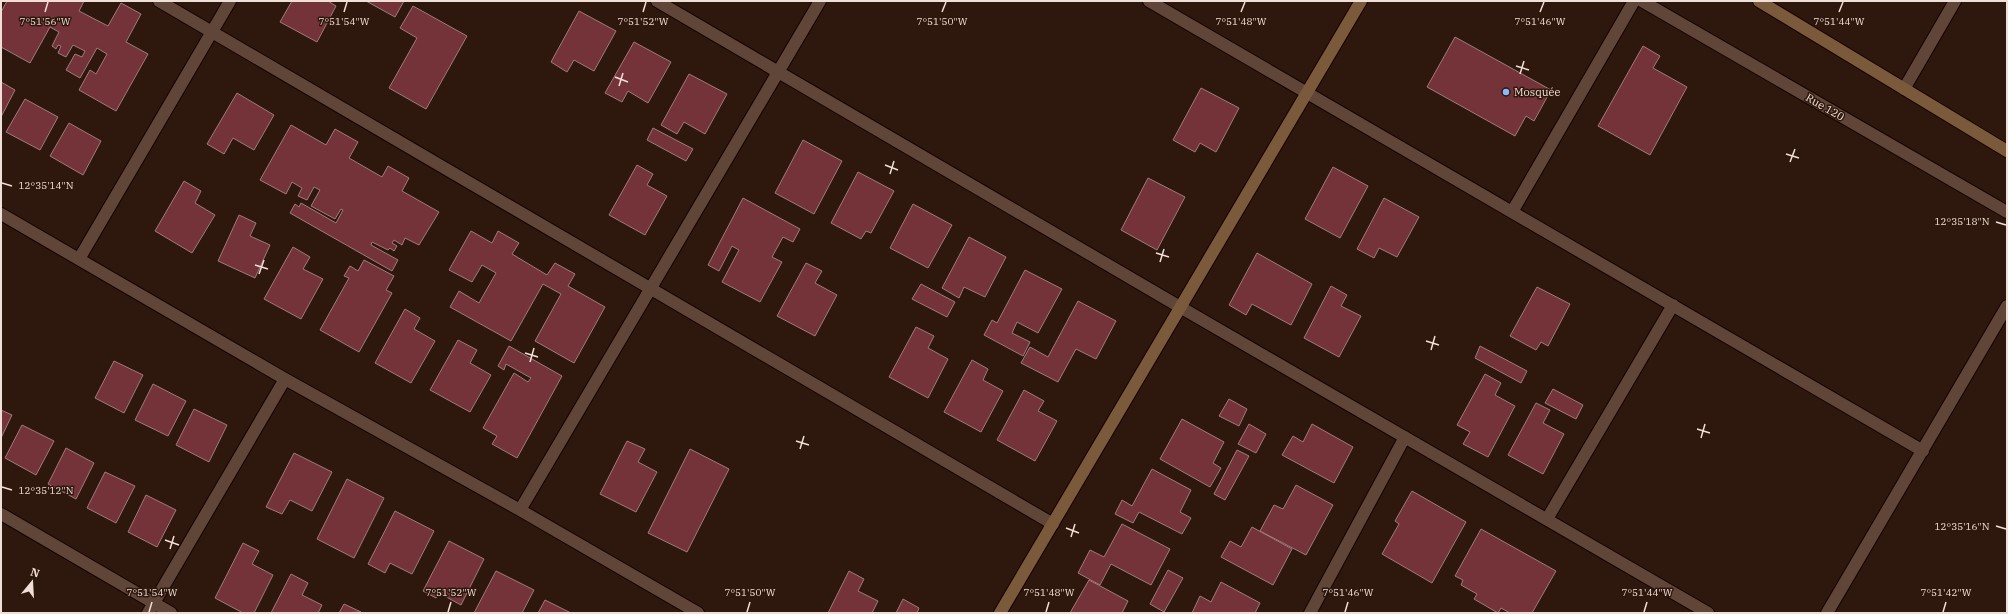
<svg xmlns="http://www.w3.org/2000/svg" width="2008" height="614" viewBox="0 0 2008 614" font-family="'IBM Plex Serif',serif">
  <style>
    .building { fill: #743239; stroke: #9e7c7d }
    .lines { fill: none; stroke-linecap: round; stroke-linejoin: round }
    .street-casing { stroke: #150300; stroke-width: 14 }
    .secondary-casing { stroke: #150300; stroke-width: 14 }
    .street { stroke: #604539; stroke-width: 12 }
    .secondary { stroke: #7b593b; stroke-width: 12 }
    .ticks { fill: none; stroke: #f0dfd7; stroke-width: 1.5 }
    .poi-dot { fill: #87bbfb; stroke: #2e170c; stroke-width: 1.5 }
    .labels { text-anchor: middle; stroke-width: 3; stroke-linejoin: round; paint-order: stroke }
    .poi-label { font-size: 11px; fill: #f0dfd7; stroke: #2e170c; text-anchor: start }
    .street-label { font-size: 11px; fill: #f0dfd7; stroke: #2e170c }
    .ticks-label { font-size: 10px; text-anchor: middle; fill: #f0dfd7; stroke: #2e170c; stroke-width: 3; stroke-linejoin: round; paint-order: stroke }
  </style>
  <rect width="100%" height="100%" fill="#2e170c"/>
  <!-- building -->
  <path class="building" d="M7 1H84L79 11 108 26 121 3 141 14 126 42 148 54 116 111 79 90 90 70 96 74 107 54 97 48 80 78 66 70 75 54 82 57 85 51 73 45 66 57 58 53 61 46 58 45 56 49 52 46 59 32 50 27 30 63 1 47V12Z
    M292 1H328L336 6 317 42 280 22Z
    M366 1H404L395 17Z
    M413 6 467 36 426 109 389 88 417 38 400 28Z
    M579 11 616 31 594 71 574 60 567 72 551 62Z
    M1455 37 1551 90 1534 121 1526 116 1515 136 1427 87Z
    M634 42 671 62 648 103 628 91 622 102 605 93Z
    M1643 46 1660 56 1653 68 1687 87 1650 155 1598 126Z
    M689 74 727 94 705 134 684 122 677 134 661 125Z
    M1 82 15 90 1 117Z
    M1201 88 1239 108 1216 152 1200 143 1195 152 1173 140Z
    M237 93 274 115 254 150 233 138 224 154 207 144Z
    M25 99 58 117 40 150 6 132Z
    M69 123 101 141 83 175 50 156Z
    M291 125 326 145 335 129 358 142 349 158 382 177 388 166 409 178 402 191 439 212 419 245 405 238 402 245 394 240 392 243 397 246 394 251 390 248 388 250 372 242 371 245 398 260 392 271 290 213 295 204 299 207 301 203 336 223 343 210 341 209 335 219 311 206 320 190 314 187 307 200 298 196 302 188 292 182 286 194 260 180Z
    M653 128 693 149 686 161 647 140Z
    M803 140 842 161 814 214 775 193Z
    M637 165 653 174 647 185 667 196 645 235 609 215Z
    M1333 167 1368 186 1340 238 1305 219Z
    M858 172 894 191 871 233 866 231 861 239 831 223Z
    M1148 178 1185 197 1157 250 1121 230Z
    M184 181 201 191 195 203 215 215 192 253 155 231Z
    M743 198 800 229 793 242 783 237 772 257 782 262 760 302 722 282 739 250 732 246 719 271 708 265Z
    M1384 198 1419 217 1397 257 1379 248 1374 258 1357 249Z
    M913 204 952 225 928 268 890 248Z
    M239 215 256 223 250 236 270 245 255 278 218 261Z
    M471 231 492 243 498 231 519 243 512 254 547 275 555 263 575 274 568 286 605 307 574 363 535 341 561 294 543 284 511 341 450 307 459 291 479 303 496 273 482 265 472 282 449 270Z
    M969 237 1006 257 985 297 964 287 959 298 942 288Z
    M293 247 310 257 303 269 323 279 301 319 264 299Z
    M1257 253 1312 284 1291 325 1252 304 1246 315 1229 305Z
    M364 260 394 276 386 290 392 293 359 352 320 330 349 278 344 276 350 266 358 271Z
    M806 263 822 271 815 283 837 295 815 336 777 316Z
    M1025 270 1062 289 1038 333 1017 322 1012 333 1030 342 1023 356 984 335 992 320 997 323Z
    M921 284 955 302 947 317 912 299Z
    M1331 286 1347 295 1341 306 1361 316 1339 357 1304 338Z
    M1537 287 1570 304 1548 346 1541 342 1536 350 1510 336Z
    M1078 301 1116 321 1096 359 1076 349 1058 382 1021 363 1030 347 1048 357Z
    M405 309 420 318 414 329 435 341 411 383 375 363Z
    M916 327 934 336 928 348 948 359 928 398 889 377Z
    M458 340 477 350 470 363 491 375 470 412 430 390Z
    M509 346 562 376 517 458 492 444 497 436 483 428 514 373 528 382 531 378 506 364 504 370 498 366Z
    M1480 346 1527 371 1521 383 1475 358Z
    M972 360 988 369 983 380 1003 391 981 432 944 412Z
    M114 361 143 375 124 413 95 398Z
    M1485 374 1501 383 1495 395 1515 406 1488 457 1463 444 1470 432 1457 425Z
    M153 384 186 401 168 436 135 420Z
    M1553 389 1583 405 1576 419 1545 403Z
    M1024 390 1044 401 1038 411 1057 421 1035 461 997 440Z
    M1229 399 1247 409 1239 426 1219 416Z
    M1536 403 1550 410 1543 423 1564 434 1543 474 1508 455Z
    M194 409 227 425 209 462 176 445Z
    M1 410 12 415 1 438Z
    M1182 419 1224 442 1213 463 1221 468 1210 487 1160 459Z
    M1249 424 1266 434 1256 453 1238 444Z
    M1312 424 1353 447 1334 483 1282 455 1293 436 1303 442Z
    M22 425 54 441 36 475 5 458Z
    M627 441 645 449 638 462 657 472 636 512 600 494Z
    M66 448 94 463 76 499 48 484Z
    M690 449 729 469 687 552 648 533Z
    M1237 450 1249 456 1225 500 1214 494Z
    M294 453 332 472 312 511 290 500 282 514 266 507Z
    M1152 469 1191 490 1180 512 1191 518 1182 534 1139 512 1133 523 1115 514 1122 500 1132 506Z
    M105 472 135 486 116 523 87 508Z
    M347 479 384 498 354 558 317 539Z
    M1296 485 1333 505 1306 555 1260 531 1274 505 1283 509Z
    M1412 491 1466 522 1432 583 1382 554 1399 524 1395 521Z
    M146 495 176 510 157 547 128 532Z
    M395 511 434 531 412 574 390 563 385 573 368 564Z
    M1122 524 1170 549 1151 585 1111 564 1100 585 1078 573 1090 550 1104 557Z
    M1252 527 1292 549 1273 585 1221 557 1230 541 1241 547Z
    M1481 529 1556 571 1532 613H1510L1501 608 1498 613 1474 599 1477 594 1461 585 1463 580 1455 576Z
    M449 541 484 559 461 605 439 593 436 598 423 591Z
    M243 543 259 551 252 564 273 575 254 613H243L215 598Z
    M1168 570 1183 578 1164 612 1150 604Z
    M496 571 534 590 522 613H474Z
    M849 571 864 579 858 591 878 601 872 613H828Z
    M291 574 308 583 302 595 322 605 318 613H271Z
    M1089 580 1128 601 1122 613H1070Z
    M1221 582 1260 603 1255 613H1192L1200 596 1211 602Z
    M903 599 919 608 917 613H896Z
    M545 600 571 613H538Z
    M344 604 361 612 339 613Z"/>
  <g class="lines">
    <defs>
      <path id="street" d="M159 1 1053 524
        M657 1 1180 307 1708 613
        M1149 1 1923 451
        M1642 1 2007 212
        M1904 89 1955 1
        M1512 212 1634 1
        M1 214 285 379 520 510 698 613
        M79 259 230 1
        M520 510 820 1
        M1 514 171 613
        M1547 519 1673 305
        M148 613 285 379
        M1310 613 1405 437
        M1827 613 2007 306"/>
      <path id="secondary" d="M1759 1 2007 151
        M1000 613 1361 1"/>
    </defs>
    <!-- street casing -->
    <use href="#street" class="street-casing"/>
    <!-- secondary casing -->
    <use href="#secondary" class="secondary-casing"/>
    <!-- street -->
    <use href="#street" class="street"/>
    <!-- secondary -->
    <use href="#secondary" class="secondary"/>
  </g>
  <!-- ticks -->
  <path class="ticks" d="M45 12 48 2M344 12 347 2M643 12 646 2M942 12 946 2M1241 12 1245 2M1540 12 1544 2M1839 12 1843 2M1516 66 1529 70M1520 74 1524 61M615 77 628 82M619 86 623 73M1786 154 1799 158M1790 162 1795 149M885 165 898 170M890 174 894 161M2 183 12 186M1996 222 2006 225M1156 253 1169 257M1160 262 1164 249M255 265 268 269M259 274 264 260M1426 341 1439 345M1431 350 1435 336M525 353 538 357M530 362 534 348M1697 429 1710 433M1701 438 1705 424M796 441 809 445M800 449 804 436M2 487 12 490M1996 526 2006 529M1066 528 1079 533M1071 537 1075 524M165 540 179 545M170 549 174 536M149 612 152 602M448 612 451 602M747 612 750 602M1046 612 1049 602M1345 612 1348 602M1644 612 1647 602M1943 612 1946 602"/>
  <!-- markers -->
  <circle class="poi-dot" cx="1506" cy="92" r="4"/>
  <g class="labels">
    <!-- poi labels -->
    <g class="poi-label">
      <text x="1514" y="96">Mosquée</text>
    </g>
    <!-- street labels -->
    <g class="street-label">
      <text transform="translate(1825 107) rotate(30)" y="4">Rue 120</text>
    </g>
  </g>
  <g class="ticks-label">
    <text x="45" y="25">7°51'56"W</text>
    <text x="344" y="25">7°51'54"W</text>
    <text x="643" y="25">7°51'52"W</text>
    <text x="942" y="25">7°51'50"W</text>
    <text x="1241" y="25">7°51'48"W</text>
    <text x="1540" y="25">7°51'46"W</text>
    <text x="1839" y="25">7°51'44"W</text>
    <text x="46" y="189">12°35'14"N</text>
    <text x="1962" y="225">12°35'18"N</text>
    <text x="46" y="494">12°35'12"N</text>
    <text x="1962" y="530">12°35'16"N</text>
    <text x="152" y="596">7°51'54"W</text>
    <text x="451" y="596">7°51'52"W</text>
    <text x="750" y="596">7°51'50"W</text>
    <text x="1049" y="596">7°51'48"W</text>
    <text x="1348" y="596">7°51'46"W</text>
    <text x="1647" y="596">7°51'44"W</text>
    <text x="1946" y="596">7°51'42"W</text>
  </g>
  <!-- border -->
  <rect width="2008" height="614" fill="none" stroke="#f0dfd7" stroke-width="4"/>
  <!-- north arrow -->
  <g transform="translate(32 582) rotate(18)" stroke="#2e170c" stroke-width="3" paint-order="stroke">
  <path d="M0-3L7 15L0 10L-7 15Z" fill="#f0dfd7"/>
  <text y="-6" font-size="11" font-weight="bold" text-anchor="middle" fill="#f0dfd7">N</text>
  </g>
</svg>
